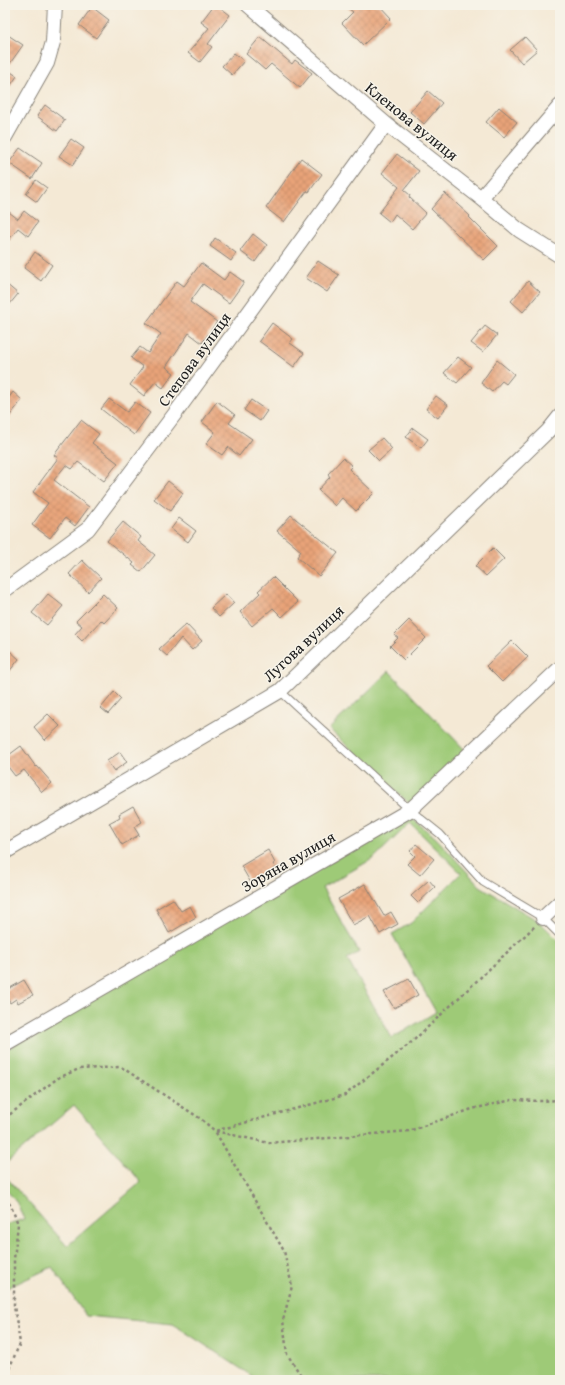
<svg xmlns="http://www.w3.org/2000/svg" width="565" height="1385" viewBox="0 0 565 1385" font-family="'Gentium Book Plus',serif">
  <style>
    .green { fill: #9eca77; stroke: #5d734a; fill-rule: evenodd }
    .building { fill: url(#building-cross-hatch) }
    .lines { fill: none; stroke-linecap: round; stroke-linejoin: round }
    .service-casing { stroke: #888278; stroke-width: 9 }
    .minor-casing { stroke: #888278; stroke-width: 16 }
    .path { stroke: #888278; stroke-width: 2.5; stroke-dasharray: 3 3; stroke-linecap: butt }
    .service { stroke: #fff; stroke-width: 7 }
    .minor { stroke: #fff; stroke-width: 14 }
    .labels { text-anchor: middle; stroke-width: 3; stroke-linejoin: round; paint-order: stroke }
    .street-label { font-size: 16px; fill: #1c1c1c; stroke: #f7f3e8 }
  </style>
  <defs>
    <pattern id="building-cross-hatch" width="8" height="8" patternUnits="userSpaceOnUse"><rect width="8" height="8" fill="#e8a378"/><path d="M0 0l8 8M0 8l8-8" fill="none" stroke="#c68c67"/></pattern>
  </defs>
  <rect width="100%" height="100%" fill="#f7f3e8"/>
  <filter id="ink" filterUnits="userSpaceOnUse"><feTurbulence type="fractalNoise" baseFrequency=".025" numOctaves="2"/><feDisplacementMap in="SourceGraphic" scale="8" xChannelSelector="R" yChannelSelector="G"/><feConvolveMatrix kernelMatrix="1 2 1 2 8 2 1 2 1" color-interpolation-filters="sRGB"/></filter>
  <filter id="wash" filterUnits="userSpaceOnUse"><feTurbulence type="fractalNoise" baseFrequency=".012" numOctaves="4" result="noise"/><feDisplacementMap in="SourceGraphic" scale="16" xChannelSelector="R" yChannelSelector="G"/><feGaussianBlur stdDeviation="0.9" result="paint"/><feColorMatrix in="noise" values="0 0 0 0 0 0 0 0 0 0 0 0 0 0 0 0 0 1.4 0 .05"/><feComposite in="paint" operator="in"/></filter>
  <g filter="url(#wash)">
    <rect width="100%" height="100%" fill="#f4e9d5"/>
    <!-- green -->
    <path class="green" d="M389 671 466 751 410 804 329 729Z
      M409 816 436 838 480 886 540 922 560 942V1380H258L173 1324 86 1316 52 1267 5 1289V1225L24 1219 17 1203 5 1188V1176L67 1246 141 1182 74 1105 5 1164V1050ZM410 823 461 873 411 923 392 934 436 1012 392 1038 347 959 359 952 322 888 374 858Z"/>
    <g id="blocks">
      <!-- building -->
      <path class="building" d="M214 5H217L230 15 208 44 212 47 200 62 188 53 209 28 201 22Z
        M344 5H379L391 18 363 45 342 23 353 12Z
        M92 7 109 20 96 38 79 25Z
        M5 33 23 45 6 69 17 76 5 94Z
        M260 37 292 64 295 60 312 73 300 88 271 64 265 70 246 54Z
        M525 37 537 50 522 63 510 50Z
        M234 53 244 61 232 75 222 66Z
        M428 91 442 103 424 124 410 112Z
        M45 105 65 120 57 131 37 116Z
        M499 107 517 122 504 137 486 122Z
        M71 139 84 148 73 165 59 156Z
        M20 148 42 163 32 179 9 163Z
        M397 154 419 171 404 190 410 195 409 197 426 213 412 229 395 214 390 222 379 213 399 187 382 173Z
        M301 158 322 174 309 192 307 191 284 222 266 208Z
        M36 180 47 188 37 202 26 194Z
        M445 193 470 216 469 217 498 246 484 260 431 209Z
        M5 209 18 219 24 211 38 222 28 236 18 228 5 245Z
        M253 234 267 245 255 262 240 251Z
        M215 238 236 253 231 261 210 246Z
        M35 252 52 265 41 281 24 268Z
        M318 261 339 275 327 292 306 278Z
        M201 263 224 280 230 272 244 282 229 303 203 284 190 302 217 322 202 343 189 333 166 367 174 373 163 388 155 382 144 396 130 385 143 367 131 358 140 347 148 353 161 334 146 323 177 281 184 286Z
        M528 281 540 292 523 312 511 301Z
        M5 283 18 294 5 310Z
        M272 323 293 339 290 343 304 353 294 367 259 341Z
        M485 326 497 335 483 352 471 343Z
        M458 357 471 367 457 383 444 373Z
        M497 360 514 374 506 384 502 381 492 392 481 383Z
        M13 392 22 400 5 422V403Z
        M436 396 448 405 438 418 426 409Z
        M109 399 127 412 135 402 150 413 134 435 101 409Z
        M251 400 267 411 260 421 244 410Z
        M217 401 235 415 229 423 252 439 239 456 228 447 222 455 206 444 215 432 202 422Z
        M81 420 99 434 92 443 118 463 104 481 78 462 72 469 66 465 54 480 89 507 75 526 65 518 50 538 32 525 48 503 33 492 58 458 54 455Z
        M413 428 428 439 421 448 406 437Z
        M382 438 392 449 379 461 368 450Z
        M343 458 352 466 349 469 374 493 356 511 342 498 335 506 318 490 330 477 328 474Z
        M168 481 183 493 170 511 154 499Z
        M291 515 338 553 319 576 297 557 301 551 277 531Z
        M179 518 196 531 188 542 171 529Z
        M123 522 141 537 138 541 155 555 141 572 132 565 134 563 107 541Z
        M493 548 504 559 486 576 475 566Z
        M82 560 101 578 88 592 69 574Z
        M273 577 298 602 282 617 273 608 252 626 240 612 260 593 258 591Z
        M48 594 63 606 47 625 32 613Z
        M103 594 118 608 104 623 101 620 82 641 75 634 82 626 76 621Z
        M226 594 234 603 219 617 211 608Z
        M409 620 426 638 404 660 390 646 398 638 394 635Z
        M186 624 202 641 192 650 181 638 167 656 159 649Z
        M512 641 528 657 502 682 486 666Z
        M10 651 19 659 5 677V658Z
        M114 692 121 699 108 714 101 708Z
        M48 714 60 726 45 740 34 727Z
        M21 746 36 767 37 766 52 783 42 792 24 770 15 776 5 763V758Z
        M120 752 127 762 114 771 107 761Z
        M133 806 142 822 134 827 139 835 122 845 109 823 120 817 119 814Z
        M416 844 434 859 420 875 407 864 415 856 410 851Z
        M268 850 275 863 273 864 276 869 251 883 241 866Z
        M429 880 435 887 418 903 411 896Z
        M365 884 384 916 391 912 398 924 380 934 370 916 353 925 338 899Z
        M173 899 181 911 190 906 196 917 169 933 156 909Z
        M409 979 418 995 394 1008 384 992Z
        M24 980 33 995 18 1003 16 999 10 1003 5 994V991Z"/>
    </g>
  </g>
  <g filter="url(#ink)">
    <use href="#blocks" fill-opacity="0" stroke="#888278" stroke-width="1"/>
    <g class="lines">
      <defs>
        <path id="service" d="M280 691 410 810 440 834 483 882 543 918 560 935"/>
        <path id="minor" d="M248 5 386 124 481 198 519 230 560 256
          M5 137 47 63 53 42 55 5
          M481 198 560 106
          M5 590 88 529 177 411 386 124
          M5 852 280 691 548 431 560 416
          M543 918 560 902
          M5 1044 410 810 560 668"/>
      </defs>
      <!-- service casing -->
      <use href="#service" class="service-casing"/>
      <!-- minor casing -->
      <use href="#minor" class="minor-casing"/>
      <!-- path -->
      <path class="path" d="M5 1118 58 1078 79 1069 121 1067 201 1119 215 1131 269 1143 409 1131 472 1109 512 1100 540 1101 560 1100
        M5 1198 11 1206 18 1224 14 1259V1306L20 1343 5 1378
        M304 1380 287 1354 283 1320 292 1286 284 1251 215 1131 345 1095 413 1041 535 926"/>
      <!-- service -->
      <use href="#service" class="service"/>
      <!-- minor -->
      <use href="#minor" class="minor"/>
    </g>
  </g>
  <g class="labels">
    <!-- street labels -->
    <g class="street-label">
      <text transform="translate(412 121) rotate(39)" y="6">Кленова вулиця</text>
      <text transform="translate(194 359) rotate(-54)" y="6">Степова вулиця</text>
      <text transform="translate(303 643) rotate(-43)" y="6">Лугова вулиця</text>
      <text transform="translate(288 861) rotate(-30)" y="6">Зоряна вулиця</text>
    </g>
  </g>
  <!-- margin -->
  <rect width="565" height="1385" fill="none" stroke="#f7f3e8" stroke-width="20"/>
</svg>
